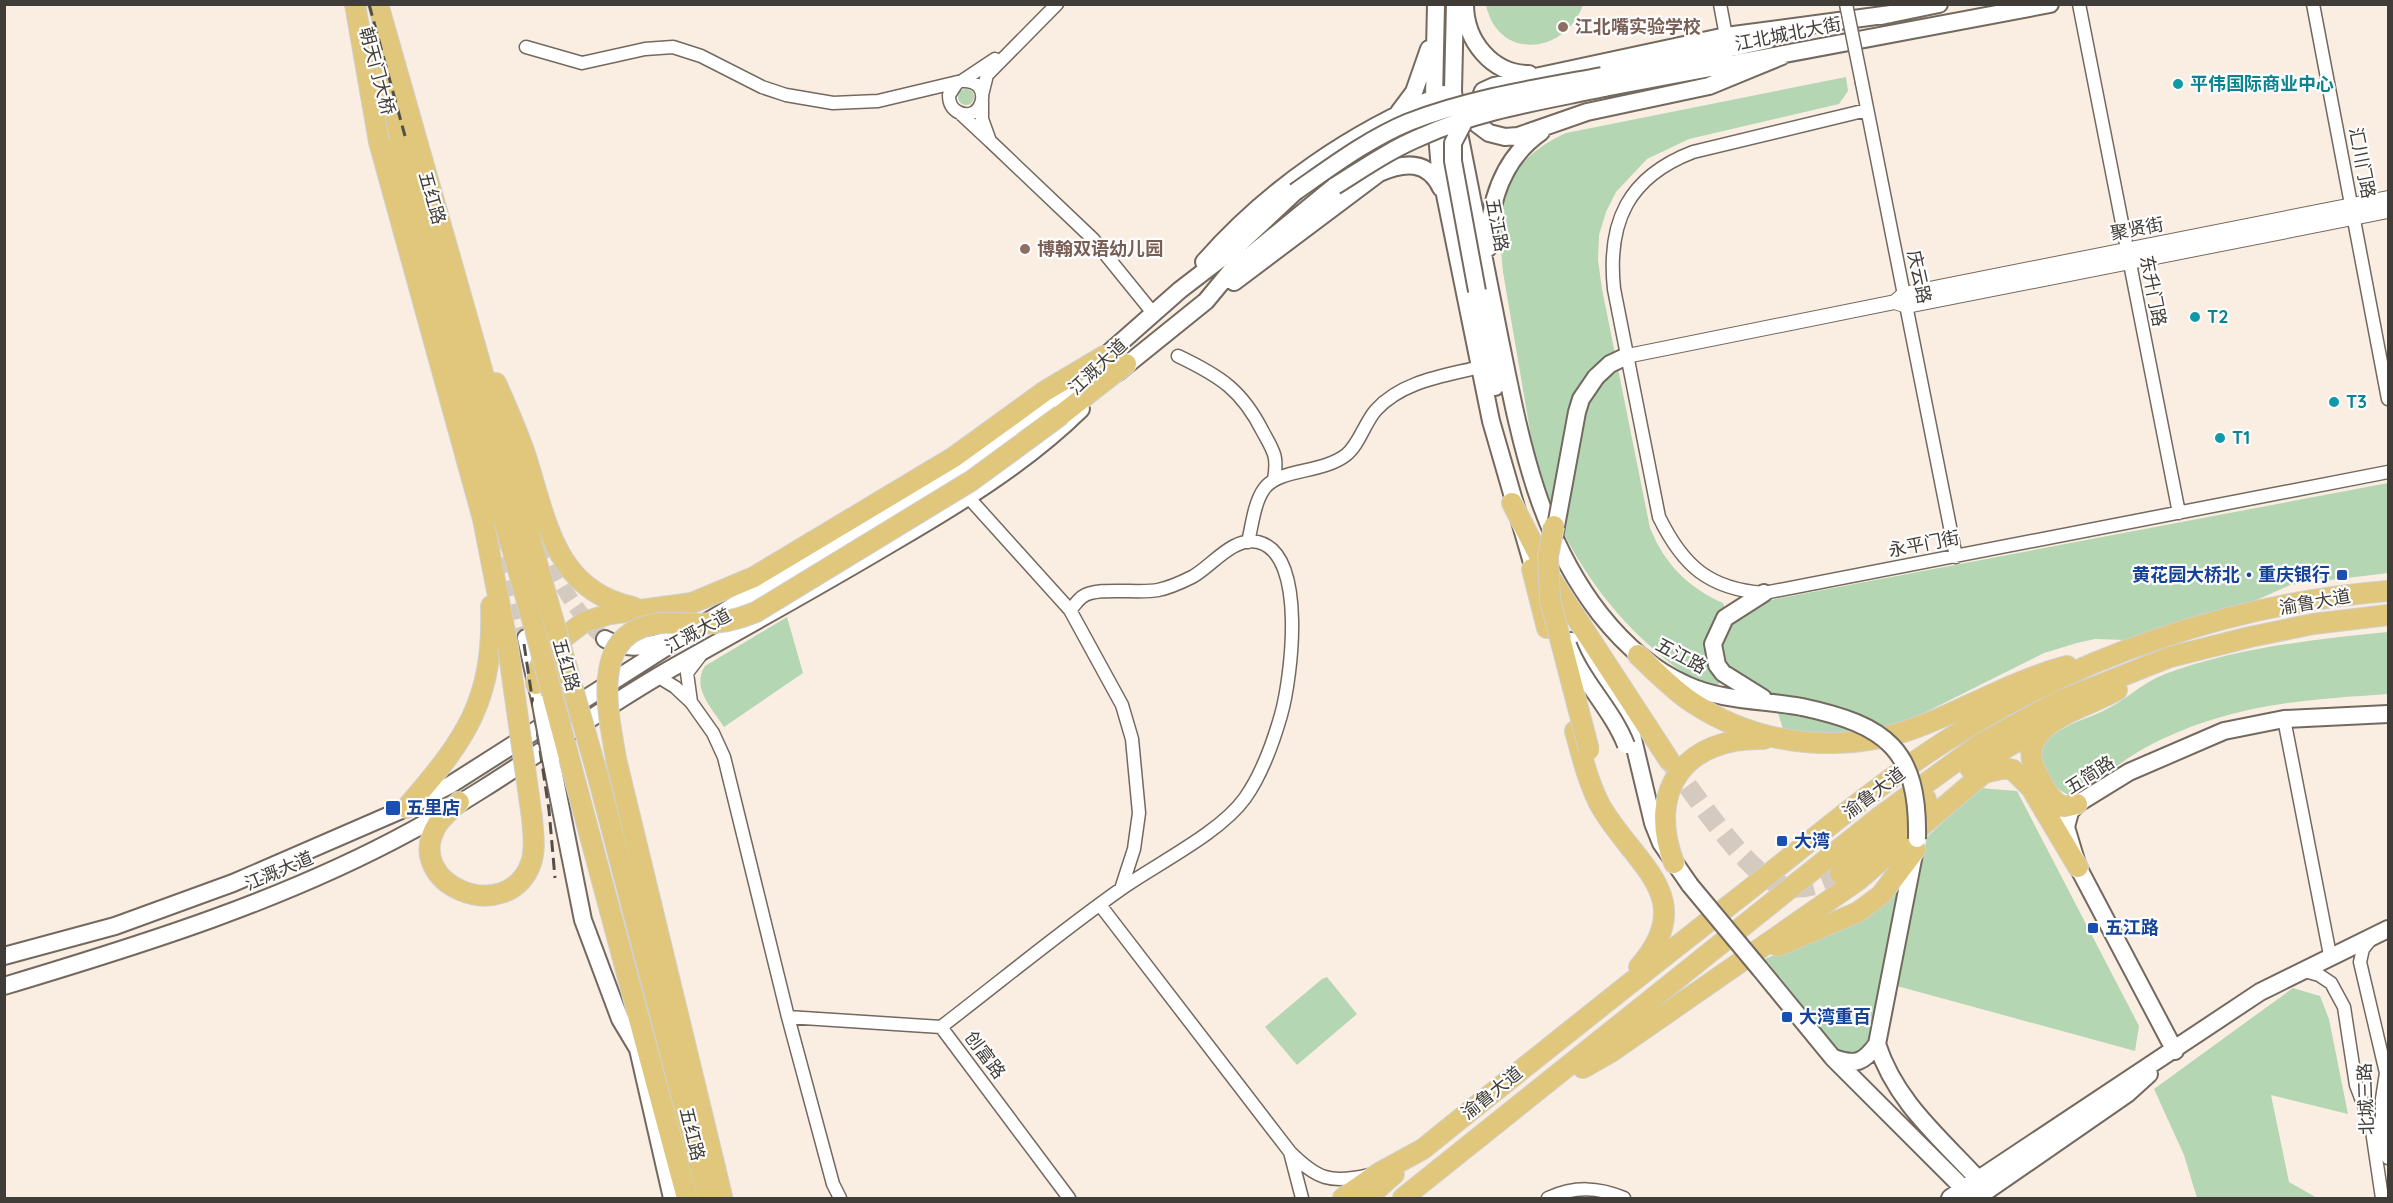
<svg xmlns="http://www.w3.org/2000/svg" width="2393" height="1203" viewBox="0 0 2393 1203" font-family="Quicksand,'Noto Sans SC',sans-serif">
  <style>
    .green { fill: #b4d6b3 }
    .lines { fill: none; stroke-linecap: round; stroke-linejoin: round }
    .secondary-tunnel { stroke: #d5cac0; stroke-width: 16; stroke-dasharray: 16 8; stroke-linecap: butt }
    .trunk-tunnel { stroke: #d5cac0; stroke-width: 20; stroke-dasharray: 20 10; stroke-linecap: butt }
    .minor-casing { stroke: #73695f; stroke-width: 15 }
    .tertiary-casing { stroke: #73695f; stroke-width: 16 }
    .secondary-casing { stroke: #73695f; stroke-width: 20 }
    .trunk-casing { stroke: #d1d0cf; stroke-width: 22 }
    .minor { stroke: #fff; stroke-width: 12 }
    .tertiary { stroke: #fff; stroke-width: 14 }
    .secondary { stroke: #fff; stroke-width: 16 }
    .trunk { stroke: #e0c77b; stroke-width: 20 }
    .rail { stroke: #534e49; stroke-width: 3; stroke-dasharray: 12 6; stroke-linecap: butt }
    .minor-bridge-casing { stroke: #73695f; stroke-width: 15; stroke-linecap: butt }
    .secondary-bridge-casing { stroke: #73695f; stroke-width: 20; stroke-linecap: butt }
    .trunk-bridge-casing { stroke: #d1d0cf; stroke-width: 22; stroke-linecap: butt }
    .minor-bridge { stroke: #fff; stroke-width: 12 }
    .secondary-bridge { stroke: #fff; stroke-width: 16 }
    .trunk-bridge { stroke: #e0c77b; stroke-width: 20 }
    .education-dot { fill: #8d6e63; stroke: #fdfdfd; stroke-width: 2 }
    .culture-dot { fill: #0f9aa8; stroke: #fdfdfd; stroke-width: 2 }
    .transit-dot { fill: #1a4fb4; stroke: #fdfdfd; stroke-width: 2 }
    .labels { text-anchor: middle; stroke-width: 4.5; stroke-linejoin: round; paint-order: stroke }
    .education-label { font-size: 18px; font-weight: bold; fill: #785e54; stroke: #fdfdfd; text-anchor: start }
    .street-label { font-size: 18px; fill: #403c37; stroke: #fdfdfd }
    .culture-label { font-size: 18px; font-weight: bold; fill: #0d838f; stroke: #fdfdfd; text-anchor: start }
    .transit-label { font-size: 18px; font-weight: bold; fill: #164399; stroke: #fdfdfd; text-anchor: start }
  </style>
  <rect width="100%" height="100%" fill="#faeee2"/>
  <!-- green -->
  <path class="green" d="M1486 5V4L1583 5C1565 55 1498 61 1486 5Z
    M1846 77 1848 91 1839 104 1689 139 1647 159 1616 192 1606 212 1599 235 1598 260 1602 289 1650 528C1665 564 1687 587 1723 603L1725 609 1714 628 1721 679 1718 686C1694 682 1675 668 1658 653 1599 603 1559 538 1536 466L1503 272C1496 205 1501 163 1566 133Z
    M958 97a8 8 0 1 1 16 0a8 8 0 1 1-16 0Z
    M2388 483V573L2290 585 2243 606 2195 617 2125 640 2095 639 2077 643 2044 653 1912 719 1862 733 1842 738 1784 732 1772 694C1757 687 1718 669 1718 650 1718 643 1723 634 1725 627L1759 604 1775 599Z
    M787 617 803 673 724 727C712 708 691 688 705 666Z
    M2388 632V694C2302 700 2235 704 2156 742 2125 757 2100 781 2069 795 2054 788 2050 781 2044 766 2031 733 2081 722 2103 711 2125 701 2143 682 2165 674 2236 648 2314 639 2388 632Z
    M1980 788 2017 791 2139 1026 2135 1051 1897 986 1927 837Z
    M1896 888 1901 890 1868 1039 1860 1051 1847 1054 1838 1050 1765 959 1863 916Z
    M1327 977 1357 1014 1297 1065 1265 1027 1322 979Z
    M2293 988 2320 996 2329 1019 2348 1114 2271 1095 2289 1182 2317 1198H2197L2184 1155 2154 1089Z"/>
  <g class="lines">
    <!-- secondary-tunnel -->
    <path class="secondary-tunnel" d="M472 441 526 638
      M533 521C549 562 570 610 605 639"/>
    <!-- trunk-tunnel -->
    <path class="trunk-tunnel" d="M1670 762C1694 793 1744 870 1778 884 1800 893 1821 884 1840 874"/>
    <defs>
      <path id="minor" d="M1720 4 1726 36
        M2079 4 2179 513
        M2313 4 2388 399
        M526 47 582 63 645 49 673 47 701 56 762 87 786 95 833 103 878 101 962 81C995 79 983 125 958 112 951 108 949 103 949 95L957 83
        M962 81 995 59
        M1862 83 1956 557
        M982 95 987 75 1057 4
        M1867 110 1693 152C1628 177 1607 222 1614 289L1659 517C1683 566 1709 589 1764 593L2388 472
        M960 113 990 141 982 119V101
        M990 141 1093 239 1153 313
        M1178 356C1220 376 1242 390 1263 432 1274 452 1278 456 1274 480
        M969 498 1070 610 1122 705 1132 739 1139 813 1134 849 1121 889
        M1248 542C1252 526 1254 503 1264 489 1279 468 1321 474 1346 455 1359 445 1365 422 1376 410 1402 381 1444 376 1480 367
        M657 676 675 687 691 702 687 673 700 656
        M691 702 713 733 724 757 788 1017 833 1184 840 1198
        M2284 719 2330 955
        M1100 905 1290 1152
        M2371 939 2363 949 2360 962 2386 1073 2382 1099V1125L2388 1158
        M2301 970 2319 975 2331 983 2344 1007 2356 1085 2371 1124 2382 1198
        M788 1017 941 1027 1069 1198
        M941 1027C1001 981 1060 932 1121 889 1158 863 1220 833 1245 798 1262 774 1273 743 1281 715 1291 680 1308 554 1258 542 1233 536 1211 567 1192 577 1182 582 1168 588 1158 590 1139 594 1096 586 1082 597 1078 600 1074 606 1070 610
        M1302 1198 1290 1152C1317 1179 1330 1184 1369 1175
        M1548 1198C1575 1186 1598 1187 1624 1198"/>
      <path id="tertiary" d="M2388 198 1904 294 1895 302 1907 306 2388 211
        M1627 356 1895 302"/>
      <path id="secondary" d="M1436 4 1434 98 1440 170 1491 421 1537 580
        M1455 4 1453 91 1456 118C1471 192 1485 266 1500 340 1520 438 1537 533 1600 614 1623 643 1652 670 1687 685 1722 701 1764 700 1802 707
        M1465 4C1465 41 1492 74 1529 74
        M1881 16 1939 4
        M1782 56 1709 86 1587 112 1518 136 1505 137 1489 133 1477 124 1474 113 1483 91 1494 86 1726 36 1891 14
        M1602 76 1768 40
        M1604 88 2050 4
        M1399 112 1414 92 1429 49
        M1488 248C1489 202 1502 159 1541 132
        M1204 262C1269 188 1353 131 1444 94
        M1234 282 1379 173C1404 162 1428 160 1441 188
        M1477 291 1495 387
        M1118 372 1206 301 1230 272 1335 186
        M1596 377 1610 364 1627 356
        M526 638 541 704
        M605 639C629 652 647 646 672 639
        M1571 641 1624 716 1632 735 1653 823 1661 843 1690 885
        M1763 698 1723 673 1717 665 1713 644 1725 618 1764 593
        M551 759 583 920 620 1019 638 1049 672 1198
        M1915 849 1877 1044C1897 1106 1946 1142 1988 1190
        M4 956 115 926 233 883 406 808 450 785 690 632 964 467 1053 402 1180 290 1236 247 1295 192
        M1760 969 1833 1058 1973 1198
        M4 986C144 944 285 900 413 830 506 780 589 714 681 663 751 624 821 585 890 544 957 505 1025 464 1081 409
        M2175 1051 2078 867 2066 827 2070 812 2077 804 2129 772 2224 731 2284 719 2388 714
        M1834 1058C1856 1066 1864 1062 1877 1044
        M1981 1195 2127 1094 2149 1074
        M1950 1198 2260 992 2388 929"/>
      <path id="trunk" d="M378 4 553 619
        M369 41 535 630
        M379 142 483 519 508 647
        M496 383C507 408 519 434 527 460 547 523 556 591 633 607
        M1061 415 1126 364
        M1512 503 1551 579 1669 760
        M1532 569 1547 628
        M1638 655C1656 672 1673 690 1693 703 1763 749 1851 755 1928 723 1975 704 2018 679 2067 666
        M536 684 538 669 545 652 584 622 610 614 692 603 754 577 954 457 1045 391 1104 356
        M1575 731C1582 756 1588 782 1600 805 1633 864 1701 897 1639 967
        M616 759 722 1196
        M1970 768 2048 724
        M597 773 708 1198
        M576 784 687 1198
        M459 802C452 809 442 817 437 825 401 885 508 928 531 863 536 849 533 832 532 818
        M2077 804 2064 807C2050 801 2045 788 2038 775 2009 725 2085 709 2117 690
        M406 808C466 739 494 701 491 606
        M1674 863C1646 789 1686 737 1764 739
        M1840 874 1926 799
        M1778 946 1858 912 1881 895 1915 850
        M1583 1068 1611 1052 1857 881 1984 773 2005 768 2013 770 2031 788 2078 867
        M1343 1198 1379 1173 1423 1149C1527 1065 1631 982 1736 900 1804 847 1871 789 1944 742 2075 657 2233 603 2388 591
        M1367 1198 1394 1174
        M1403 1198 1878 818 1980 744 2059 701 2170 657 2250 637 2313 624 2388 615"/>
    </defs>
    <!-- minor casing -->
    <use href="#minor" class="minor-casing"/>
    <!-- tertiary casing -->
    <use href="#tertiary" class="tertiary-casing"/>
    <!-- secondary casing -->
    <use href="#secondary" class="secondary-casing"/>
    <!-- trunk casing -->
    <use href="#trunk" class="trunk-casing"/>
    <!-- minor -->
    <use href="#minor" class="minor"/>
    <!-- tertiary -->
    <use href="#tertiary" class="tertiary"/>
    <!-- secondary -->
    <use href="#secondary" class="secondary"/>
    <!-- trunk -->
    <use href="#trunk" class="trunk"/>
    <!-- rail -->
    <path class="rail" d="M369 4 405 136
      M524 644 549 810 555 878"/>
    <defs>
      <path id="minor-bridge" d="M1846 4 1862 83"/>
      <path id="secondary-bridge" d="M1466 118 1453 143V161L1477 291
        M1335 186C1364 168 1391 149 1423 136 1480 110 1543 101 1604 88
        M1295 192C1331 167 1368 139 1409 122 1471 98 1537 88 1602 76
        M1554 537 1577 412 1581 399 1596 377
        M1568 645C1582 682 1612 709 1626 745
        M541 704 551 759
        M1802 707C1886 725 1919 749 1917 839
        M1690 885 1760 969"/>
      <path id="trunk-bridge" d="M355 4 379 142
        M1554 526 1548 556 1550 600 1589 750
        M553 619 597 773
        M535 630 576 784
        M508 647 532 818
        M616 759C608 710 588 631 661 623 673 622 685 624 698 624 718 624 737 620 756 612L971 481 1061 415"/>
    </defs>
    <!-- minor-bridge casing -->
    <use href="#minor-bridge" class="minor-bridge-casing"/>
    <!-- secondary-bridge casing -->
    <use href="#secondary-bridge" class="secondary-bridge-casing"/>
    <!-- trunk-bridge casing -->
    <use href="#trunk-bridge" class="trunk-bridge-casing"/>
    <!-- minor-bridge -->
    <use href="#minor-bridge" class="minor-bridge"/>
    <!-- secondary-bridge -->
    <use href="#secondary-bridge" class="secondary-bridge"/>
    <!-- trunk-bridge -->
    <use href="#trunk-bridge" class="trunk-bridge"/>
  </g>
  <!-- markers -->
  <g class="education-dot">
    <circle cx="1563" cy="27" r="6"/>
    <circle cx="1025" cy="249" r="6"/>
  </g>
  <g class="culture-dot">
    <circle cx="2178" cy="84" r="6"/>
    <circle cx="2195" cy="317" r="6"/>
    <circle cx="2334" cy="402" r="6"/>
    <circle cx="2220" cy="438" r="6"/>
  </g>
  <g class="transit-dot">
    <rect x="2336" y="569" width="12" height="12" rx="3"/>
    <rect x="385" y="800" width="16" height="16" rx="3"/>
    <rect x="1776" y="835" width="12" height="12" rx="3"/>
    <rect x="2087" y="922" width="12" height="12" rx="3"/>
    <rect x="1781" y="1011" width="12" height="12" rx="3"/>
  </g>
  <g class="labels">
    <!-- education labels -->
    <g class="education-label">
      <text x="1575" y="33">江北嘴实验学校</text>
      <text x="1037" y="255">博翰双语幼儿园</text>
    </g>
    <!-- street labels -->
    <g class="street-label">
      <text transform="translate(1788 34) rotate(-11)" y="6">江北城北大街</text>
      <text transform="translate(377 71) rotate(75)" y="6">朝天门大桥</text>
      <text transform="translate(2362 163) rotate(79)" y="6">汇川门路</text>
      <text transform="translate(432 198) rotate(74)" y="6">五红路</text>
      <text transform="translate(1497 225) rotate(79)" y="6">五江路</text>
      <text transform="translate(2137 229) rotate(-11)" y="6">聚贤街</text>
      <text transform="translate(1919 277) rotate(78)" y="6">庆云路</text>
      <text transform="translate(2153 291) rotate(79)" y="6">东升门路</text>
      <text transform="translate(1098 367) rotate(-43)" y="6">江溉大道</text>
      <text transform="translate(1924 544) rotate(-11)" y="6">永平门街</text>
      <text transform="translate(2315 602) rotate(-10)" y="6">渝鲁大道</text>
      <text transform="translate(698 631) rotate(-29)" y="6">江溉大道</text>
      <text transform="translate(1681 656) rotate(28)" y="6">五江路</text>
      <text transform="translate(566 665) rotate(74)" y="6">五红路</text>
      <text transform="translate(2090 775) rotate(-33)" y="6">五简路</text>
      <text transform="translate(1874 793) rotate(-37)" y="6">渝鲁大道</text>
      <text transform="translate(279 871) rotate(-23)" y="6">江溉大道</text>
      <text transform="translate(985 1055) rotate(53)" y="6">创富路</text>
      <text transform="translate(1492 1093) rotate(-39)" y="6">渝鲁大道</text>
      <text transform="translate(2366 1099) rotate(-92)" y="6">北城三路</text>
      <text transform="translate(692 1134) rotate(76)" y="6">五红路</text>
    </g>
    <!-- culture labels -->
    <g class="culture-label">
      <text x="2190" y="90">平伟国际商业中心</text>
      <text x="2207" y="323">T2</text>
      <text x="2346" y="408">T3</text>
      <text x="2232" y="444">T1</text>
    </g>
    <!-- transit labels -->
    <g class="transit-label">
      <text x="2330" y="581" text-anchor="end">黄花园大桥北‧重庆银行</text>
      <text x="406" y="814">五里店</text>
      <text x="1794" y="847">大湾</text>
      <text x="2105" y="934">五江路</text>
      <text x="1799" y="1023">大湾重百</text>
    </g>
  </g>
  <!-- border -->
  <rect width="2393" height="1203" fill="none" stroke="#403c37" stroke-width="12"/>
</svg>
